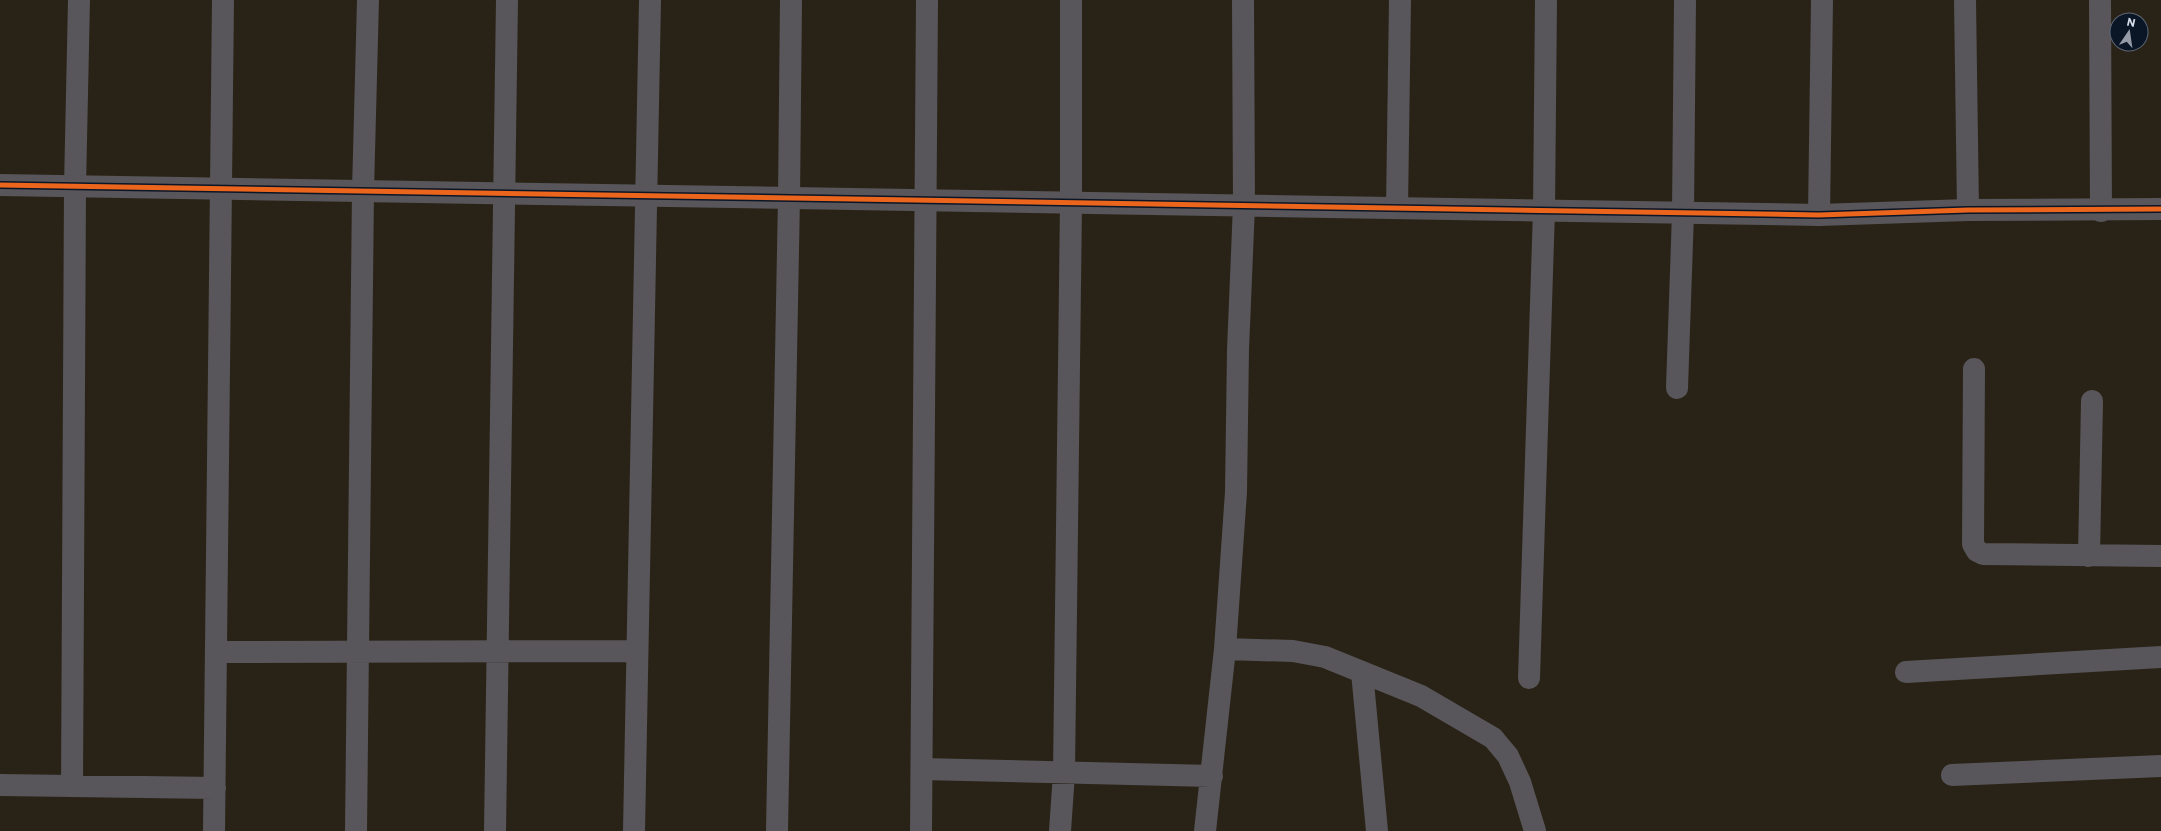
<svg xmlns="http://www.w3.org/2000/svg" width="2161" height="831" viewBox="0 0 2161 831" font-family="Commissioner,sans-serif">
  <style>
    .industrial { fill: #292317; fill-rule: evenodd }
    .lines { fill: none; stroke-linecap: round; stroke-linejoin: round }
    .minor { stroke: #58565a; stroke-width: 22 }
    .tertiary { stroke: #58565a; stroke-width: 22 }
    .cycleway-casing { stroke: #0a1526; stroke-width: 8 }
    .cycleway { stroke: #eb651d; stroke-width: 5 }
  </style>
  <rect width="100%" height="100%" fill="#191f2a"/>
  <!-- industrial -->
  <path class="industrial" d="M0 0H2161V831H0ZM2117 20H2141V44H2117Z"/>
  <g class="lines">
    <!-- minor -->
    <path class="minor" d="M1965 0 1968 210
      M2100 0 2101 211
      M1397 208 1400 0
      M1819 215 1822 0
      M1974 369 1973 544 1977 551 1983 554 2161 556
      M1677 388 1683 213 1685 0
      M2089 556 2092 401
      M1225 649 1293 651 1325 657 1421 696 1493 738 1508 756 1520 782 1535 831
      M216 652 637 651
      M1362 672 1377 831
      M1906 672 2161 657
      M1529 678 1544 210 1546 0
      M922 769 1212 776
      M1952 775 2161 766
      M0 785 215 788
      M72 786 75 187 79 0
      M214 831 223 0
      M356 831 363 191 368 0
      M495 831 507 0
      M634 831 650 0
      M777 831 789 198 791 0
      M921 831 927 0
      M1060 831 1064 773 1071 203V0
      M1205 831 1225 649 1236 492 1238 350 1244 205 1243 0"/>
    <!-- tertiary -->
    <path class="tertiary" d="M0 185 1819 215 1968 210 2161 209"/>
    <defs>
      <path id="cycleway" d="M0 185 1819 215 1968 210 2161 209"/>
    </defs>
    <!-- cycleway casing -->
    <use href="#cycleway" class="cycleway-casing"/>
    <!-- cycleway -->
    <use href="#cycleway" class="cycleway"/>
  </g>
  <!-- north arrow -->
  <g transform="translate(2129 32) rotate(13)"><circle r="19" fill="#0a1526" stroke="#5c6675"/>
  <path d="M0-3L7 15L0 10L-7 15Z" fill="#959ca8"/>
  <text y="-6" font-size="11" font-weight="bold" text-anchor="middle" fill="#d8e0ec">N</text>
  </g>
</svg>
